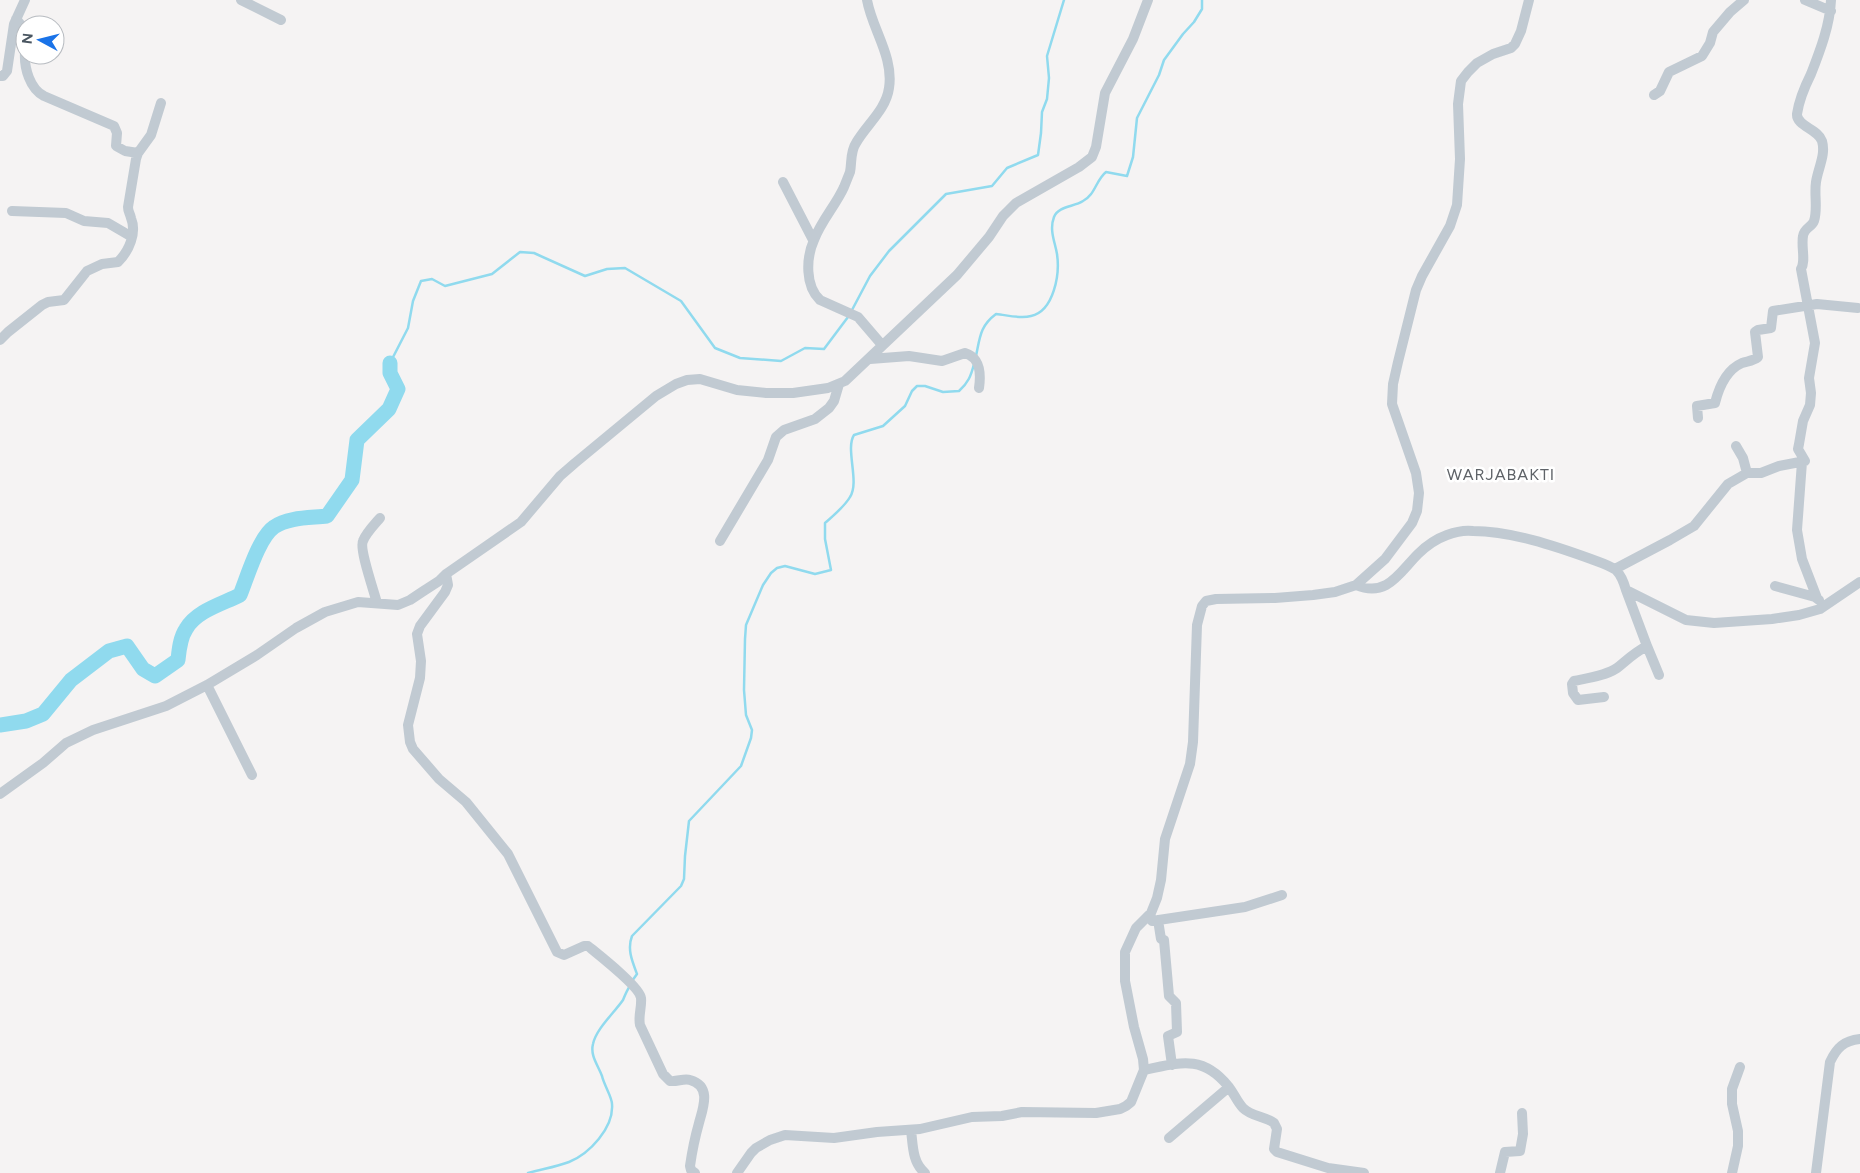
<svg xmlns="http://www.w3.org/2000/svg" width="1860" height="1173" viewBox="0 0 1860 1173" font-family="Figtree,sans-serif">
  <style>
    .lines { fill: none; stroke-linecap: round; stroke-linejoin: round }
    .stream { stroke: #90daee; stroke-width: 2.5 }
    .river { stroke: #90daee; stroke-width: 15 }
    .minor { stroke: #c1cad2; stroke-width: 10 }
    .labels { text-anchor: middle; stroke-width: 5; stroke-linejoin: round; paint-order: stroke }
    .quarter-label { font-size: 16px; letter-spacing: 1px; fill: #5f6368; stroke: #fff }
  </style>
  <rect width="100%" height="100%" fill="#f5f3f3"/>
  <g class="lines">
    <!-- stream -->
    <path class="stream" d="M852 310 870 276 889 251 946 194 992 186 1007 168 1038 155 1041 133 1042 112 1047 99 1049 78 1047 56 1064 0
      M976 356C980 337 980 326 996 314 1007 315 1020 319 1031 316 1054 311 1060 274 1057 254 1055 242 1049 230 1054 217 1058 206 1074 207 1083 201 1095 195 1096 180 1106 172L1127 176 1133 157 1137 118 1159 75 1164 60 1183 34 1194 22 1202 9V0
      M390 363 408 328 413 301 421 281 432 279 445 286 492 274 520 252 534 253 585 276 607 269 625 268 681 301 715 348 740 358 781 361 805 348 824 349 848 317
      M632 981 637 974C632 961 627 949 632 936L681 886 684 879 685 856 689 821 741 766 751 738 752 730 746 715 744 690 745 639 746 625 763 585 771 573 777 568 785 566 815 574 831 570 825 539V523C832 517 846 504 850 497 860 482 845 449 854 435L883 426 905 406 912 391 917 386H925L943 392 959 391C968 383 971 376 974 364
      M528 1173C542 1169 556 1167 569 1162 589 1154 614 1128 612 1104 612 1097 604 1085 602 1076 598 1065 590 1056 593 1044 596 1029 614 1013 623 1000 625 995 627 990 630 986"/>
    <!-- river -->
    <path class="river" d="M0 725 26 721 43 714 71 680 109 651 127 646 143 669 155 676 178 660C179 650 180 638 186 629 196 611 222 604 240 595 247 578 259 537 274 527 288 517 311 518 327 516L352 480 357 440 389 409 398 389 390 373V363"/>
    <!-- minor -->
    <path class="minor" d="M241 0 281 20
      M867 0C872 29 894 57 889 88 886 110 866 125 856 143 850 152 852 162 850 172 848 177 846 182 844 187 836 205 821 221 814 240 806 258 805 286 820 300L858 317 882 345
      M1805 0 1831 11
      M16 19 25 30
      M25 53C24 68 30 89 44 96L114 126 117 133 116 146 125 151 138 153
      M0 76H3L7 71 14 24 25 0
      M1654 95 1660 91 1669 72 1702 56 1710 43 1713 32 1730 12 1744 0
      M783 182 813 240
      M12 211 66 213 84 221 108 223 132 237
      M0 340 8 332 42 305 48 302 64 300 87 271 102 264 118 262C129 251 137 233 131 218 130 213 128 212 128 207L136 159 138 153 151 135 161 103
      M870 359 909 356 942 361 965 353C981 358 981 374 979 388
      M1698 418 1697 406 1715 403C1719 387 1726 370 1742 363 1748 361 1753 361 1758 357L1755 332 1758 330 1771 328 1773 311 1817 304 1858 308
      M1736 446 1743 458 1747 473
      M1802 462 1797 530 1802 559 1817 598
      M720 541 768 460 776 437 784 430 815 419 829 408 834 401 839 384
      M1615 569 1670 540 1694 526 1728 484 1747 473H1761L1779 466 1805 461 1798 449 1799 444 1803 421 1810 405 1811 393 1809 378 1815 343 1801 269C1806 261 1801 247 1803 236 1804 228 1812 227 1814 221 1818 209 1814 195 1816 182 1818 168 1826 155 1822 141 1818 129 1796 126 1797 114 1799 100 1805 86 1811 74 1820 51 1830 25 1831 0
      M446 574 448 585 445 592 420 626 417 634 421 661 420 678 408 725 410 742 413 749 439 779 466 802 508 854 557 952 564 955 584 946H588C599 955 640 987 641 998 642 1007 638 1016 640 1025L663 1074 670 1081C677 1082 684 1078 690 1080 712 1086 703 1108 699 1123 695 1137 692 1152 690 1166L691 1170 695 1173
      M1356 585C1387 598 1399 573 1418 554 1426 546 1436 539 1447 535 1455 532 1464 530 1473 531 1511 531 1555 546 1591 559 1599 562 1609 565 1616 570 1621 575 1624 583 1626 590L1686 620 1714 623 1772 619 1799 615 1820 609 1860 582
      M1775 586 1815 597 1819 600
      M377 603C374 591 359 549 363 541 366 533 374 525 380 518
      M1647 646 1659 675
      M207 685 252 775
      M1604 697 1578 700 1573 693 1572 684 1574 681C1588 678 1605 676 1617 668 1627 660 1635 652 1647 646L1626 590
      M0 794 43 763 66 743 93 730 166 706 207 685 257 655 296 628 325 612 358 602 398 605 410 600 422 592 439 581 446 574 521 522 560 476 575 463 656 396 676 384 687 380 700 379 737 390 766 393H793L828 388 845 381 957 275 989 237 1003 216 1016 203 1079 167 1092 157 1096 147 1105 93 1133 39 1148 0
      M1158 920 1161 939 1164 940 1169 996 1176 1003 1177 1032 1168 1036 1172 1065
      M1152 921 1245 907 1282 895
      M1144 1070C1179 1063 1202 1054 1228 1086 1234 1093 1237 1102 1243 1108 1252 1117 1265 1116 1274 1123L1277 1129 1274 1149 1277 1152 1328 1168 1364 1173
      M911 1130C913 1145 912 1162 925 1173
      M1169 1138 1229 1087
      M737 1173 751 1153 756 1148 770 1140 785 1135 834 1138 877 1132 920 1129 972 1117 1002 1116 1022 1112 1096 1113 1120 1109 1126 1106 1131 1102 1144 1070 1143 1059 1134 1027 1125 981V952L1136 928 1151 913 1157 898 1161 880 1165 839 1190 764 1193 742 1197 625 1202 606 1206 601 1216 599 1275 598 1313 595 1335 592 1356 585 1385 559 1412 523 1417 511 1419 493 1416 473 1392 404 1393 384 1398 362 1416 290 1422 276 1450 226 1457 205 1460 159 1458 104 1461 81 1468 72 1477 63 1493 54 1511 48 1515 44 1521 31 1529 0
      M1500 1173 1505 1152 1520 1151 1523 1134 1522 1113
      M1732 1173 1738 1146V1131L1732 1104V1089L1740 1067
      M1816 1173 1830 1062C1837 1047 1844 1041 1860 1039"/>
  </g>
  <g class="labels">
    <!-- quarter labels -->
    <g class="quarter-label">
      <text x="1501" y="480">WARJABAKTI</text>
    </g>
  </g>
  <!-- north arrow -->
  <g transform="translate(40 40) rotate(277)"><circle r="24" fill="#ffffff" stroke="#b7bbc0"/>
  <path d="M0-4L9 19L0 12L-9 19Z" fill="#1a73e8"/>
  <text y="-8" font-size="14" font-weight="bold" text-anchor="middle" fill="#4a5661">N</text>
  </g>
</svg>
